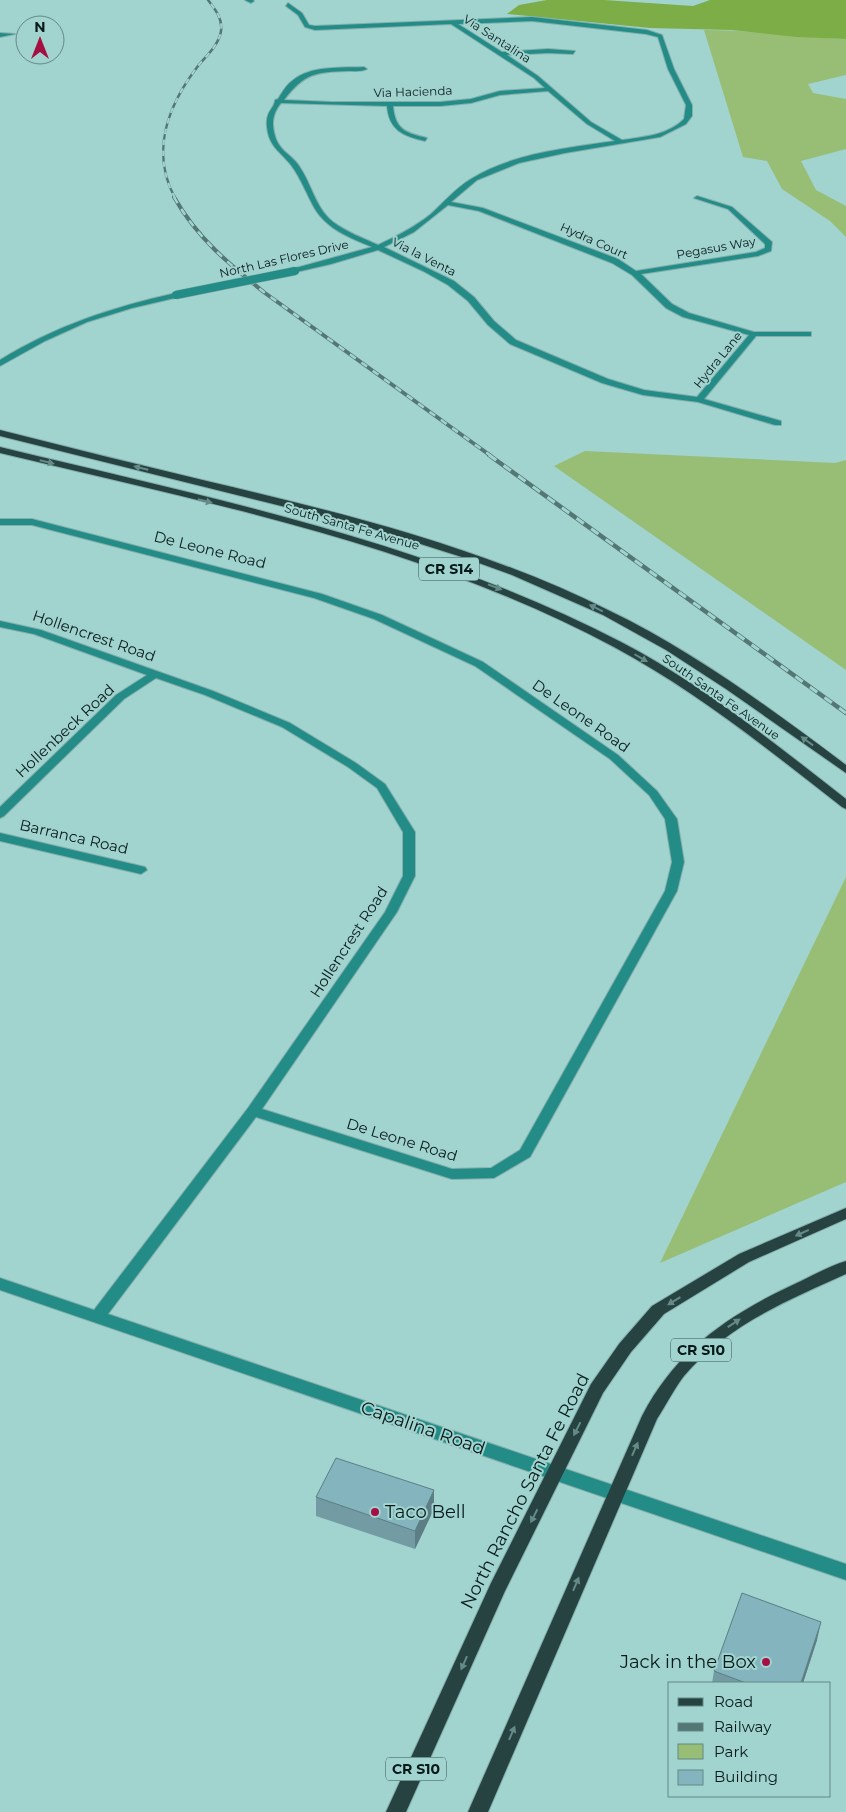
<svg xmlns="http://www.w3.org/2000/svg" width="846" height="1812" viewBox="0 0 846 1812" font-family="Montserrat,sans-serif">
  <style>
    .green { fill: #98be75 }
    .forest { fill: #7cad46 }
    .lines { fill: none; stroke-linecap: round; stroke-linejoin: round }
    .minor-casing { stroke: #82aeab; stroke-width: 2 }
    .major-casing { stroke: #82aeab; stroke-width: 2 }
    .minor { fill: #238c87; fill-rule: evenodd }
    .major { fill: #274341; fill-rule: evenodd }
    .rail-far2-casing { stroke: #547774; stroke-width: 2.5 }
    .rail-far1-casing { stroke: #547774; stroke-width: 4 }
    .rail-casing { stroke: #547774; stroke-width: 4.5 }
    .rail-far2 { stroke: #a1d3cf; stroke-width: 2; stroke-dasharray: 5.5; stroke-linecap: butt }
    .rail-far1 { stroke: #a1d3cf; stroke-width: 2.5; stroke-dasharray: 7; stroke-linecap: butt }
    .rail { stroke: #a1d3cf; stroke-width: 3; stroke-dasharray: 9; stroke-linecap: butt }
    .minor-bridge-casing { stroke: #82aeab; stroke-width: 9; stroke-linecap: butt }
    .minor-bridge { stroke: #238c87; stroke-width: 8 }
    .wall { fill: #729ba3 }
    .shaded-wall { fill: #5c7e84 }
    .building { fill: #84b4bd; stroke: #5c7e84 }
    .oneway { fill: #648b88 }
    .poi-dot { fill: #a60f42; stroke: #a1d3cf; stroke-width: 2 }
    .labels { text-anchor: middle; stroke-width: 4; stroke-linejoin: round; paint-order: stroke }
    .far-street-label { font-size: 12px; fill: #071a19; stroke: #a1d3cf }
    .shield { fill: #a1d3cf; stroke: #355250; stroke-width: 1 }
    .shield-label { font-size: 14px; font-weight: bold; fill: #071a19 }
    .street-label { font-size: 15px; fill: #071a19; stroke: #a1d3cf }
    .near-street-label { font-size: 18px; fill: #071a19; stroke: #a1d3cf }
    .near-poi-label { font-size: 18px; fill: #071a19; stroke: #a1d3cf; text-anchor: start }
  </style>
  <rect width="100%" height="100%" fill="#a1d3cf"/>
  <!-- green -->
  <path class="green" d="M704 30C752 30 799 37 846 39V75L808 84 813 93 846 99V149L801 161 816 190 846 206V237L830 221 782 189 767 161 743 157Z
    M585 451 835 463 846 460V670L554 466Z
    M846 877V1182L660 1263Z"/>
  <!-- forest -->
  <path class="forest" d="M547 0H604L693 6 710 0H846V39L797 37 732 30 650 28 507 14 519 5Z"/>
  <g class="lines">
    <defs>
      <path id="minor" d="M245 0H253L254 1 251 3Z
        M288 3 302 13 309 25 315 26 532 17 647 30 662 35 674 69 692 105V116L686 124 660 137 565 153 519 163 477 180 451 202 483 208 618 259 636 271 756 252 765 248V244L728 209 694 198 697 196 732 207 772 242 771 251 758 256 641 274 672 304 689 313 754 332H811V336H756L704 399 781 421V425H775L698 402 643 395 602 383 510 344 488 325 468 301 448 285 423 271 378 250 331 264 292 273V269L372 247C351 238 328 230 315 209 307 195 301 178 291 165 280 151 269 147 267 127 265 111 275 108 275 100L278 99C282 93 286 85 292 81 311 65 341 68 364 67L367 69C362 72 354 71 348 71 316 72 304 73 284 100L332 102H440L471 99 500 91 545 88 534 78 451 24 315 30 305 27 298 15 286 6ZM532 21 646 34 658 37 668 69 686 105 684 119C669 135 643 137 622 140L591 122 538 76 507 55 548 53 573 54 575 51 548 49 502 52 458 24ZM548 91 587 124 615 141C567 148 513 153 471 179 456 188 444 202 431 214 415 227 397 236 378 245 363 238 346 232 333 222 314 207 311 180 296 162 289 154 280 150 276 139 271 125 272 114 281 103L387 106C389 130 403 136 425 141L427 138C406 133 395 130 393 106H440L471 103 500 95ZM448 205 479 211 612 263 632 275 666 308 683 317 749 335 697 397 644 390 608 379 516 340 494 321 474 297 454 281 384 247 414 232Z
        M0 33 15 34 0 37Z
        M176 293H179V297L132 308 87 322 45 341 0 366V360C55 326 113 307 176 293Z
        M0 519H32L322 594 382 615 483 662 618 755 657 791 677 819 684 862 677 891 530 1157 494 1178 452 1179 256 1117 108 1314 846 1564V1580L0 1290V1278L94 1310 248 1108 385 912 403 876V832L377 788 348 767 282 727 205 695 156 678 124 699 4 816 0 818V807L116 695 147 675 34 634 0 627V621L41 630 213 691 290 723 356 763 385 784 415 832V876L397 912 262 1109 452 1169 491 1168 520 1150 665 891 672 862 665 819 649 795 610 759 475 666 374 619 314 598 32 525H0Z
        M0 833 145 867 147 870 141 874 0 841Z"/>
      <path id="major" d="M0 430C70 448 141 465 211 482 347 514 484 548 610 611 695 652 771 709 846 765V773L726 689 666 650 603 615 512 575 465 558 370 528 0 436Z
        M0 447C210 498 427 541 621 642 702 684 774 743 846 799V809L842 807C769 750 696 691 614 647 424 545 208 503 0 453Z
        M846 1208V1219L749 1262 664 1314 631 1352 603 1393 505 1591 406 1812H386L491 1583 591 1384 619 1344 652 1306 739 1254Z
        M846 1261V1274C788 1300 726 1326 684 1376 674 1389 666 1405 657 1419L488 1812H468L642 1416C677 1348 733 1312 801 1281 815 1274 830 1266 846 1261Z"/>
    </defs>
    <!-- minor casing -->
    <use href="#minor" class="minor-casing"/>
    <!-- major casing -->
    <use href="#major" class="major-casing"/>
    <!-- minor -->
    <use href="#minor" class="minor"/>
    <!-- major -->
    <use href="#major" class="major"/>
    <defs>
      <path id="rail-far2" d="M175 198C150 152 168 105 198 66 206 56 219 45 221 31 223 19 215 9 208 0"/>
      <path id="rail-far1" d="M174 197C197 238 229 264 265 293L491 456"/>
      <path id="rail" d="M489 455 846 713"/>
    </defs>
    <!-- rail-far2 casing -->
    <use href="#rail-far2" class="rail-far2-casing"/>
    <!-- rail-far1 casing -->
    <use href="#rail-far1" class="rail-far1-casing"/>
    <!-- rail casing -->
    <use href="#rail" class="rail-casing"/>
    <!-- rail-far2 -->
    <use href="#rail-far2" class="rail-far2"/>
    <!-- rail-far1 -->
    <use href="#rail-far1" class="rail-far1"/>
    <!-- rail -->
    <use href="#rail" class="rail"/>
    <defs>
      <path id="minor-bridge" d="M176 295 295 271"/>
    </defs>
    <!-- minor-bridge casing -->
    <use href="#minor-bridge" class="minor-bridge-casing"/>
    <!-- minor-bridge -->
    <use href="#minor-bridge" class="minor-bridge"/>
  </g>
  <!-- wall -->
  <path class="wall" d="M434 1490V1509L415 1549 316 1516V1497Z
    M817 1640 803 1683H712L714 1671Z"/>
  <!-- shaded-wall -->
  <path class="shaded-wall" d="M434 1490V1509L415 1549V1531Z
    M821 1622 817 1640 803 1683H801Z"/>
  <!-- building -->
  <path class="building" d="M336 1458 434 1490 415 1531 316 1497Z
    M742 1593 821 1622 801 1683H746L714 1671Z"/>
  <!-- one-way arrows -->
  <defs><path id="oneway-solid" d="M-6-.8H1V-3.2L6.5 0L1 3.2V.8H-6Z" transform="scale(1.25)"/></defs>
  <g class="oneway">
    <use href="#oneway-solid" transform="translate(47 462) rotate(14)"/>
    <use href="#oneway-solid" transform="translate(141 468) rotate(-166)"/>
    <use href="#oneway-solid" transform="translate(205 501) rotate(14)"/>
    <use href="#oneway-solid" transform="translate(495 587) rotate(21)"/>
    <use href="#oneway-solid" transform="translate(596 608) rotate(-154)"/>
    <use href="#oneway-solid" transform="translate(641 658) rotate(30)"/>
    <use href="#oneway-solid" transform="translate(807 741) rotate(-144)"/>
    <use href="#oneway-solid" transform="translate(802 1233) rotate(156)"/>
    <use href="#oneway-solid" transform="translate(674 1301) rotate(149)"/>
    <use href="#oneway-solid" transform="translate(734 1323) rotate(-33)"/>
    <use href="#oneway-solid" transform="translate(577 1429) rotate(117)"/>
    <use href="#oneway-solid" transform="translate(635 1449) rotate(-66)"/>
    <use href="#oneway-solid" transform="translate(534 1516) rotate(117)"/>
    <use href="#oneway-solid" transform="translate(576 1584) rotate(-67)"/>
    <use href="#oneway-solid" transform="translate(464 1663) rotate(114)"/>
    <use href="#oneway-solid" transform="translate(512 1733) rotate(-67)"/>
  </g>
  <!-- markers -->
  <g class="poi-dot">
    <circle cx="375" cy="1512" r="5"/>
    <circle cx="766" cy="1662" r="5"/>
  </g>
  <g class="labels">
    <!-- far-street labels -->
    <g class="far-street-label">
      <text transform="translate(497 39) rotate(33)" y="4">Via Santalina</text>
      <text transform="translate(413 92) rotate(-2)" y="4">Via Hacienda</text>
      <text transform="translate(594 241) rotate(24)" y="4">Hydra Court</text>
      <text transform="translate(716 248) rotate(-10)" y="4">Pegasus Way</text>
      <text transform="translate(424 257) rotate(27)" y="4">Via la Venta</text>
      <text transform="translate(284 259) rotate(-13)" y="4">North Las Flores Drive</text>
      <text transform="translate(718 360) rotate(-51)" y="4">Hydra Lane</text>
      <text transform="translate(352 527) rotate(16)" y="4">South Santa Fe Avenue</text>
      <text transform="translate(721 697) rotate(35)" y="4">South Santa Fe Avenue</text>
    </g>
    <!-- shield labels -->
    <g class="shield">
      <rect x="419" y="557.5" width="60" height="23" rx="4"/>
      <rect x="671" y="1338.5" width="60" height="23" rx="4"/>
      <rect x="386" y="1757.5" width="60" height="23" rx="4"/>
    </g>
    <g class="shield-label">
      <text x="449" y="574">CR S14</text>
      <text x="701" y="1355">CR S10</text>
      <text x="416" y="1774">CR S10</text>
    </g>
    <!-- street labels -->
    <g class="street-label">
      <text transform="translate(210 550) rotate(14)" y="5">De Leone Road</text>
      <text transform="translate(94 636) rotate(19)" y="5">Hollencrest Road</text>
      <text transform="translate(581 716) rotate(35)" y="5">De Leone Road</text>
      <text transform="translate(65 731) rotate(-43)" y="5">Hollenbeck Road</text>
      <text transform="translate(74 837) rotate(13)" y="5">Barranca Road</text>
      <text transform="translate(349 942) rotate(-57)" y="5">Hollencrest Road</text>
      <text transform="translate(402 1140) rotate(17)" y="5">De Leone Road</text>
    </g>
    <!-- near-street labels -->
    <g class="near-street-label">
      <text transform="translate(423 1428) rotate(19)" y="6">Capalina Road</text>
      <text transform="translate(525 1491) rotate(-63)" y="6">North Rancho Santa Fe Road</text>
    </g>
    <!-- near-poi labels -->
    <g class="near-poi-label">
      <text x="385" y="1518">Taco Bell</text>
      <text x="756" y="1668" text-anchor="end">Jack in the Box</text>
    </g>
  </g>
  <!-- legend -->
  <rect x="668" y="1682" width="162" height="115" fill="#a1d3cf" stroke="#638986"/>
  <rect x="678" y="1698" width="25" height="8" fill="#274341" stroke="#638986"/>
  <text x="714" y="1707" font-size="15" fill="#071a19">Road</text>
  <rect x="678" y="1723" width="25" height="8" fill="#547774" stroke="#638986"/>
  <text x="714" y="1732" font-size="15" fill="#071a19">Railway</text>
  <rect x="678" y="1744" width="25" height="15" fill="#98be75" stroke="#638986"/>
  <text x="714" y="1757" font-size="15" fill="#071a19">Park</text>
  <rect x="678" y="1770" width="25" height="15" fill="#84b4bd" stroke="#638986"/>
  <text x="714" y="1782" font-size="15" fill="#071a19">Building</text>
  <!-- north arrow -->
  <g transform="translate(40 40)"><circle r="24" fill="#a1d3cf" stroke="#638986"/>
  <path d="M0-4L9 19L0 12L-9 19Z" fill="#a60f42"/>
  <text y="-8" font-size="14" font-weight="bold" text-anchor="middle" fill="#071a19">N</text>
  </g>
</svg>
